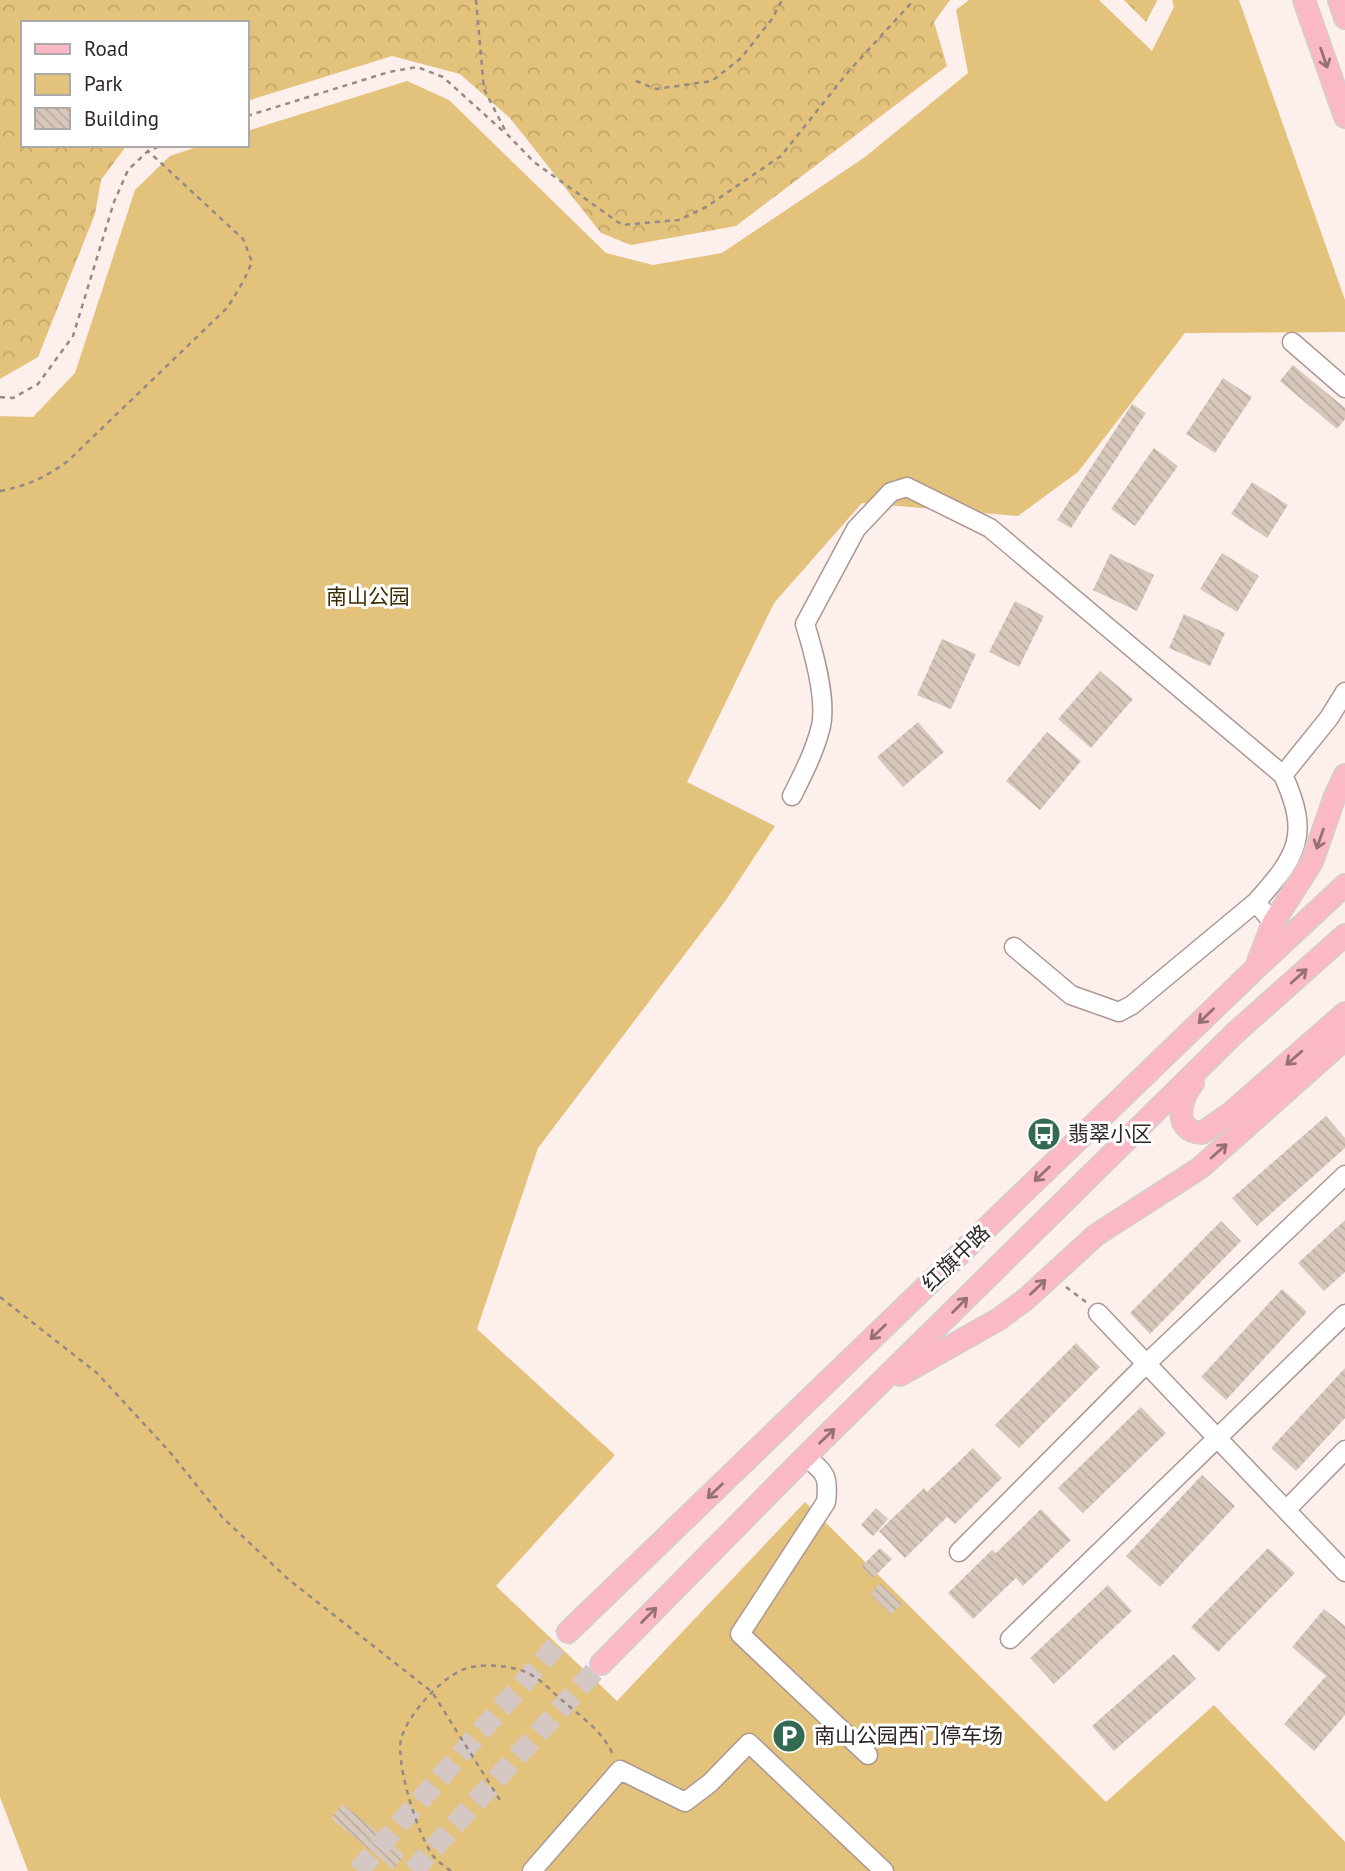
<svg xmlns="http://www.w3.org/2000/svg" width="1345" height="1871" viewBox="0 0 1345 1871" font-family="'PT Sans','Noto Sans SC',sans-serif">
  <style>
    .forest { fill: url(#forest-crowns) }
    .park { fill: #e3c27b }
    .building { fill: url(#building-back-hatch) }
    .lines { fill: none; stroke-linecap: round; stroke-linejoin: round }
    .major-tunnel { stroke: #d4c7c4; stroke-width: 21; stroke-dasharray: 21 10; stroke-linecap: butt }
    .minor-casing { stroke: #ac9893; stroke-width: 21 }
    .major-casing { stroke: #d1cfcf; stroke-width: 24 }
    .path { stroke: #958a87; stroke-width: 2.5; stroke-dasharray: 5 5; stroke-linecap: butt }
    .minor { stroke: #fff; stroke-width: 18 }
    .major { stroke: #fbb8c5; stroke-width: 21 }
    .oneway { stroke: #957075 }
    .labels { text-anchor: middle; stroke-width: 6; stroke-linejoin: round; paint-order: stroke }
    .park-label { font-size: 21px; fill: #3e2d00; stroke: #fff }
    .poi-label { font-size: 21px; fill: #2f2725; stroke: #fff; text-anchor: start }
    .street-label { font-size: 21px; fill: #2f2725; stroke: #fff }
  </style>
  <defs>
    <pattern id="forest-crowns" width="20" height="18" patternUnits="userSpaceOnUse" patternTransform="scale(1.75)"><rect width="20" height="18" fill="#e3c27b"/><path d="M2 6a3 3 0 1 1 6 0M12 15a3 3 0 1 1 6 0" fill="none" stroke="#c3a76a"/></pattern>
    <pattern id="building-back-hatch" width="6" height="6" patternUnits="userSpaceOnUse" patternTransform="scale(1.75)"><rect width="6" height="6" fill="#d8c8bc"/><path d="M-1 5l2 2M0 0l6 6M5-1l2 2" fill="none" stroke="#baaca1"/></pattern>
  </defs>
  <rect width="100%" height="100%" fill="#fdefec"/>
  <!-- forest -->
  <path class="forest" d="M0 0H950L934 22 947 66 736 226 631 245 601 233 510 118 460 74 392 56 247 101V23H23V145H127L101 180 95 214 38 357 0 379Z
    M1124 0H1156L1157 1 1146 22Z"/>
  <!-- park -->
  <path class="park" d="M969 0H1099L1152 51 1174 7 1172 0H1239L1345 300V332L1185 333 1078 472 1018 516 862 503 774 603 687 782 775 826 726 900 538 1148 477 1329 615 1455 496 1586 617 1701 805 1502 1106 1802 1214 1705 1345 1842V1871H28L0 1797V416L33 417 75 373 135 190 170 156 203 145H247V131L407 81 449 100 606 253 653 265 722 253 865 157 968 73 956 10Z"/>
  <!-- building -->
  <path class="building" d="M1293 365 1345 408V419L1337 429 1280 381Z
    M1223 378 1252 397 1215 453 1186 434Z
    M1132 404 1146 413 1071 528 1057 520Z
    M1154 448 1178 466 1135 526 1111 509Z
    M1252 482 1288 505 1267 538 1231 514Z
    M1222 553 1259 576 1237 612 1200 589Z
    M1110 554 1154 575 1137 611 1093 590Z
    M1015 601 1044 616 1019 667 989 652Z
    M1184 614 1225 633 1210 666 1169 648Z
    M942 639 976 654 951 709 917 695Z
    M1100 671 1133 699 1091 748 1058 719Z
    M918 722 944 752 903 787 877 757Z
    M1047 732 1081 761 1040 810 1006 781Z
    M1326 1116 1345 1138V1148L1257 1226 1232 1198Z
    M1345 1220V1272L1324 1291 1298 1263Z
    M1221 1221 1241 1241 1150 1334 1130 1313Z
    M1282 1289 1307 1312 1226 1400 1201 1377Z
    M1076 1343 1100 1367 1019 1448 995 1425Z
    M1345 1368V1418L1296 1471 1271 1448Z
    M1141 1407 1166 1433 1083 1513 1058 1488Z
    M973 1448 1002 1478 955 1524 947 1517 905 1558 879 1531 924 1488 927 1492Z
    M1202 1475 1235 1506 1160 1587 1126 1556Z
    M876 1508 888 1519 873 1536 861 1525Z
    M1041 1509 1071 1540 1023 1586 1016 1578 973 1619 948 1593 992 1550 996 1553Z
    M880 1548 892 1559 873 1578 861 1567Z
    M1268 1548 1295 1573 1218 1652 1191 1627Z
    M880 1583 902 1604 891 1615 870 1594Z
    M1108 1585 1132 1611 1054 1684 1030 1658Z
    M1324 1609 1345 1626V1715L1314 1751 1284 1724 1326 1676 1292 1647Z
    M1174 1654 1196 1679 1114 1751 1092 1726Z
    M343 1804 405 1855 393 1869 331 1818Z"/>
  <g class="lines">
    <!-- major-tunnel -->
    <path class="major-tunnel" d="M358 1871 568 1632
      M413 1871 601 1664"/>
    <defs>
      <path id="minor" d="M1292 342 1345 388
        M1283 775 1329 718 1345 692
        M792 796C803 774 815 751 821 726 827 698 813 650 805 624L856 529 891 492 907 487 990 528 1283 775C1311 836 1297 856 1256 902L1273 923
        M1014 947 1071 995 1119 1012 1132 1005 1256 902
        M1098 1313 1345 1572
        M805 1457C826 1472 829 1477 826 1502L740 1634 868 1755
        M1286 1510 1345 1450
        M959 1552 1146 1364 1345 1175
        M1010 1639 1345 1314
        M532 1871 620 1770 685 1802 710 1783 749 1743 884 1871"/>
      <path id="major" d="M1304 0 1345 117
        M1339 0 1345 18
        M1257 964 1273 923 1312 862 1335 796 1345 775
        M1193 1083C1180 1100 1172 1131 1202 1133L1232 1112 1345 1013
        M900 1375 999 1319 1026 1299 1096 1235 1200 1168 1345 1039
        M568 1632 1255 969 1345 885
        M601 1664 805 1457 1235 1033 1345 935"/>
    </defs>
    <!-- minor casing -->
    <use href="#minor" class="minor-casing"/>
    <!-- major casing -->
    <use href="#major" class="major-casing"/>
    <!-- path -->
    <path class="path" d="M476 0 484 89 507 134 534 162 622 225 679 220 706 207 781 156 848 72 914 0
      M636 81 656 89 712 81 741 58 772 19 782 0
      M247 116 389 72 417 67 443 77 504 132
      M0 397 13 398 38 384 73 336 114 202 128 170 148 151 162 145
      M0 491C27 486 47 477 69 460L228 307 244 280 252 262 243 239 148 151
      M1066 1287 1086 1302
      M0 1297 97 1373 169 1451 223 1518 288 1579 432 1692 500 1800
      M451 1871C445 1867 439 1862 434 1857 419 1839 393 1758 402 1736 410 1713 439 1680 462 1670 477 1663 504 1665 520 1670 536 1674 550 1690 563 1701 581 1717 603 1731 613 1755"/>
    <!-- minor -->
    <use href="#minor" class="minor"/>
    <!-- major -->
    <use href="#major" class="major"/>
  </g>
  <!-- one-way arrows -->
  <defs><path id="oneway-shaft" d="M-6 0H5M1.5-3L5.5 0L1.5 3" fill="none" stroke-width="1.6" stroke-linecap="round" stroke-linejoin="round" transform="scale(1.75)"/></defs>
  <g class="oneway">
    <use href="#oneway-shaft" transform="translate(1324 58) rotate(71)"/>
    <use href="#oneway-shaft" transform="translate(1320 839) rotate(109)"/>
    <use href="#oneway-shaft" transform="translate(1299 976) rotate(-42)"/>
    <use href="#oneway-shaft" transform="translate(1206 1016) rotate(136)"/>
    <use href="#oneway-shaft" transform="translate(1294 1058) rotate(139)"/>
    <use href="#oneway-shaft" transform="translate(1219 1151) rotate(-42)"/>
    <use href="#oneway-shaft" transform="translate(1042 1174) rotate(136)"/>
    <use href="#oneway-shaft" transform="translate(1038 1287) rotate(-44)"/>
    <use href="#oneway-shaft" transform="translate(960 1305) rotate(-45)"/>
    <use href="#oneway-shaft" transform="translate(878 1332) rotate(136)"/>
    <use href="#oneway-shaft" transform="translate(827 1436) rotate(-44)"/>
    <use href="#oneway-shaft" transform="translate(715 1491) rotate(136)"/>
    <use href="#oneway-shaft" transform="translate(649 1615) rotate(-45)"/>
  </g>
  <!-- icons -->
  <defs>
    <symbol id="bus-disc" viewBox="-11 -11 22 22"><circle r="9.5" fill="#326a52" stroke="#fff"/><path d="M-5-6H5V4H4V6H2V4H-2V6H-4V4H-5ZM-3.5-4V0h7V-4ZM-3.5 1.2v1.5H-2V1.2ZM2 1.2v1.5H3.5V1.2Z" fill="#fff"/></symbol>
    <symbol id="parking-disc" viewBox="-11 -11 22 22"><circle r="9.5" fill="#326a52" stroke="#fff"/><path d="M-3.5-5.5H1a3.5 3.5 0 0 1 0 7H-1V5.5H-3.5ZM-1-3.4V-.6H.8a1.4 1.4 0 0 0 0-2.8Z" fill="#fff"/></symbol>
  </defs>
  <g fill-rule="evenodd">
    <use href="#bus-disc" x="1025" y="1115" width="38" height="38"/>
    <use href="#parking-disc" x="770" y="1717" width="38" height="38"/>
  </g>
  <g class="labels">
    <!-- park labels -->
    <g class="park-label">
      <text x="368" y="604">南山公园</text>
    </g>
    <!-- poi labels -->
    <g class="poi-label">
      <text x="1068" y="1141">翡翠小区</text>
      <text x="814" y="1743">南山公园西门停车场</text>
    </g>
    <!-- street labels -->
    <g class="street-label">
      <text transform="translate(956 1258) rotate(-44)" y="7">红旗中路</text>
    </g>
  </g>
  <!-- legend -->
  <rect x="21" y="21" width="228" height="126" fill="#ffffff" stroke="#aca9a8" stroke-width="2"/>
  <rect x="35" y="44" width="35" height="10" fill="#fbb8c5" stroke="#aca9a8" stroke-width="2"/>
  <text x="84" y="56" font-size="21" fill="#2f2725">Road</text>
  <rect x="35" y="74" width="35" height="21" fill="#e3c27b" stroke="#aca9a8" stroke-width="2"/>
  <text x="84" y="91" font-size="21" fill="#2f2725">Park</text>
  <rect x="35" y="108" width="35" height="21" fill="url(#building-back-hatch)" stroke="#aca9a8" stroke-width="2"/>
  <text x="84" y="126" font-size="21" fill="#2f2725">Building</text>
</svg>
